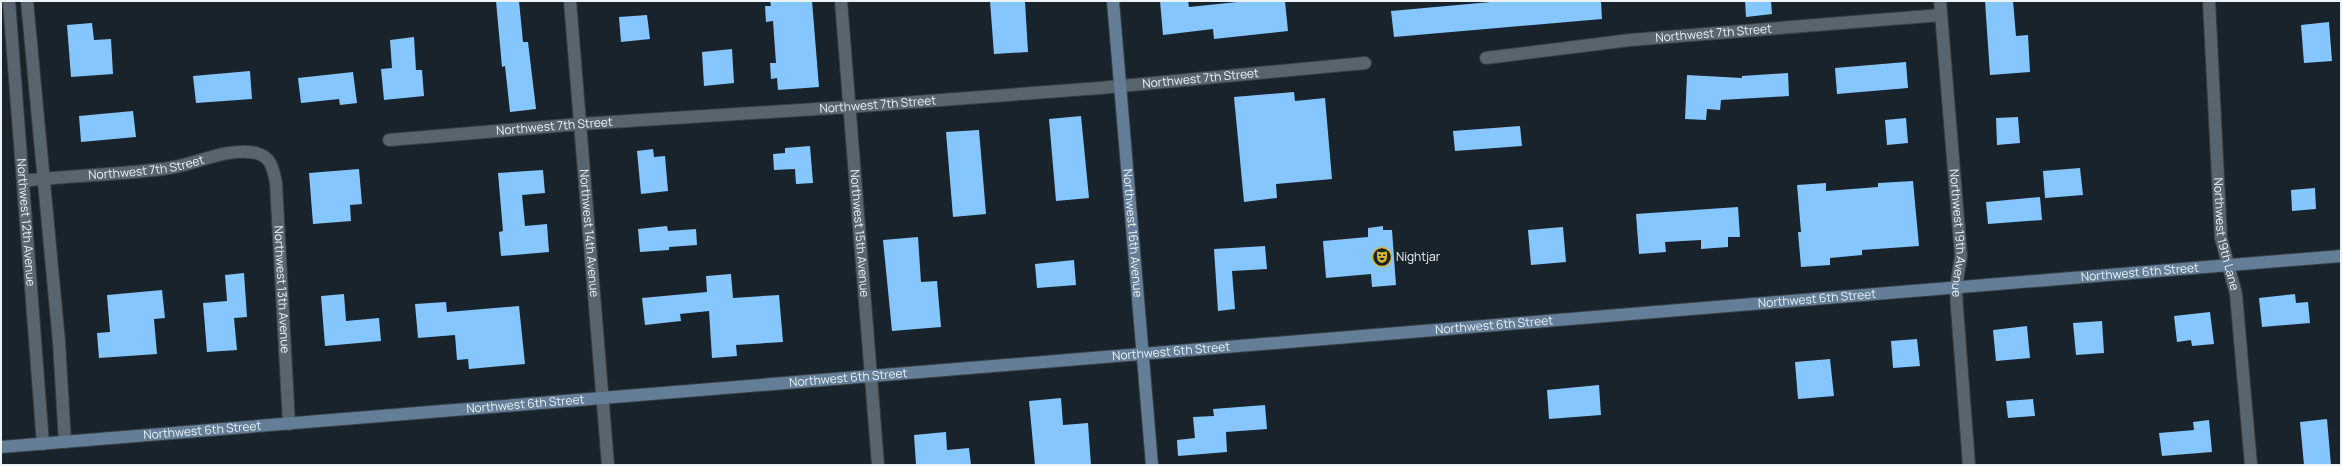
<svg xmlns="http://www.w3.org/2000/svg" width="2342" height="466" viewBox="0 0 2342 466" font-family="Manrope,sans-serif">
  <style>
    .building { fill: #85c6fe }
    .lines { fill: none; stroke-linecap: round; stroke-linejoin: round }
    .street-casing { stroke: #373f46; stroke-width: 14 }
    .secondary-casing { stroke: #373f46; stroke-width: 14 }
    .street { stroke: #58646e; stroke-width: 12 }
    .secondary { stroke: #637e96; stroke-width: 12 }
    .labels { text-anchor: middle; stroke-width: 4; stroke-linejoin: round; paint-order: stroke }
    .street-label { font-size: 12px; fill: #ebf2f8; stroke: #19232b }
    .poi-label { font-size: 12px; fill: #ebf2f8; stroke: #19232b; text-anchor: start }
  </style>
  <rect width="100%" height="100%" fill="#19232b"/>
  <!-- building -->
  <path class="building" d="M496 1H519L523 42H528L536 109 510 112 505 66 502 67Z
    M770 1H812L819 87 778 90 777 78 771 79 770 63H776L773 21 766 22 765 6H771Z
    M990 1H1025L1028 52 994 54Z
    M1160 1H1188L1189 7 1247 1H1285L1288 31 1214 39 1213 29 1163 35Z
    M1502 1H1601L1602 19 1394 37 1391 11Z
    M1745 1H1771L1772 14 1746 17Z
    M1985 1H2013L2016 36 2028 35 2030 72 1990 75Z
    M647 15 650 39 621 42 619 17Z
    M2329 22 2332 61 2304 63 2301 25Z
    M92 23 94 40 111 39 113 74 71 77 67 25Z
    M414 37 416 70H422L424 96 384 100 381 69 392 68 390 40Z
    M732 49 734 83 704 86 702 52Z
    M1906 62 1908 88 1837 94 1835 68Z
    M250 71 252 99 196 103 193 76Z
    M353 72 357 103 340 105 339 99 301 103 298 78Z
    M1788 73 1789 96 1721 100 1720 110 1707 109 1706 120 1685 119 1687 75 1742 78V76Z
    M1294 92 1295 101 1325 98 1332 179 1276 184 1277 198 1244 202 1234 97Z
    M133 111 136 137 81 142 79 116Z
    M1081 116 1089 198 1056 201 1049 119Z
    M2018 117 2020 143 1997 145 1996 118Z
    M1906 118 1908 143 1887 145 1885 120Z
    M1520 126 1522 146 1455 151 1453 131Z
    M979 130 986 214 953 217 946 132Z
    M810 146 813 183 796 184 795 169 774 170 773 154 785 153V148Z
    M653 149 654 157 665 156 668 191 641 194 637 151Z
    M2080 168 2083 195 2045 198 2043 171Z
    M359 169 362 204 350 205 351 221 313 224 309 173Z
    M543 170 545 193 522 195 525 226 547 224 549 252 501 256 499 232 503 231 498 173Z
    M1913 181 1919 246 1862 250V255L1830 258V265L1801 267 1798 232H1801L1797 185 1826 183V191L1878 187V183Z
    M2315 188 2316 209 2292 211 2291 190Z
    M2040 197 2042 220 1988 224 1986 202Z
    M1738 207 1740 237H1728V247L1701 249V240L1665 242 1666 252 1639 254 1636 214Z
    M667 226 668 231 696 229 697 245 669 247V250L640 252 638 229Z
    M1383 226V230H1392L1396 285 1372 287 1371 274 1326 278 1323 241 1368 237V228Z
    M1563 227 1566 262 1531 265 1528 230Z
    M918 237 921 282 937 281 941 327 892 331 883 240Z
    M1265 246 1267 269 1232 271 1235 309 1218 311 1214 249Z
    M1074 260 1076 285 1037 288 1035 264Z
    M244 273 247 317 234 318 237 350 207 352 203 303 227 301 225 275Z
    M731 274 733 298 779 295 783 342 736 345 737 356 712 358 709 311 680 314 681 321 645 325 642 298 707 292 706 276Z
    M162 290 165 318 154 319 157 354 99 358 97 333 110 332 107 295Z
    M344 294 346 321 379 318 381 341 325 346 321 296Z
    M2295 294 2296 303 2308 302 2310 323 2262 327 2259 298Z
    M446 302 447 312 519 306 525 364 469 369 468 359 457 360 455 335 418 338 415 304Z
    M2210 312 2214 344 2192 346 2191 340 2177 342 2174 316Z
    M2102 321 2104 353 2076 355 2073 323Z
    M2027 326 2030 358 1996 361 1993 330Z
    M1917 339 1920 366 1893 368 1891 341Z
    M1830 359 1834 396 1798 399 1795 362Z
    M1599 385 1601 415 1549 419 1547 390Z
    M1061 398 1063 425 1088 423 1091 465H1035L1029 401Z
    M2033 399 2035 416 2008 418 2006 401Z
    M1265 405 1267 429 1226 432 1227 452 1178 456 1177 440 1195 438 1193 417 1214 416 1213 409Z
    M2327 419 2331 465H2304L2300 422Z
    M2209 420 2212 452 2162 456 2159 433 2194 430 2193 422Z
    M946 432 947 450 969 448 971 465H916L914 435Z"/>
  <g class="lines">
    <defs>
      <g id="street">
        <path id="s1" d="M9 1 43 444"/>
        <path d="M27 1 59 342 65 442"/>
        <path id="s2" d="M570 1 608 465"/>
        <path id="s3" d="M841 1 878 465"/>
        <path id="s4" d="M1940 1 1961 256 1956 287 1957 308 1969 465"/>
        <path id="s5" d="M2209 1 2221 238 2236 294 2251 465"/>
        <path id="s6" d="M1486 58 1630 40 1941 15"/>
        <path id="s7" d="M389 140 580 124 848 107 1100 88 1365 63"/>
        <path id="s8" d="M23 181C71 175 121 175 169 168 197 164 227 147 256 153 272 157 273 169 276 183L289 424"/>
      </g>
      <g id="secondary">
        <path id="s9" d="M1113 1 1152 465"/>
        <path id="s10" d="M1 447 2341 256"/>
      </g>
    </defs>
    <!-- street casing -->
    <use href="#street" class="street-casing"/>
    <!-- secondary casing -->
    <use href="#secondary" class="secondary-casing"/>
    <!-- street -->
    <use href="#street" class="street"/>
    <!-- secondary -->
    <use href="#secondary" class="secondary"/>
  </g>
  <!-- icons -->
  <defs>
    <symbol id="theatre-ring" viewBox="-11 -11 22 22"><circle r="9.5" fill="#19232b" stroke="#d7b434" stroke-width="1.5"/><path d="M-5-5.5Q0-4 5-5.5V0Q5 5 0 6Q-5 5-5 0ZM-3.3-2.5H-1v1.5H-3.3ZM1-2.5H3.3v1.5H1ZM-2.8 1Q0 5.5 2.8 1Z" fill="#d7b434"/></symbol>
  </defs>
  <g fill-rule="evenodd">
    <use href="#theatre-ring" x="1371" y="246" width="22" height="22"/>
  </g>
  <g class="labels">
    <!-- street labels -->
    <g class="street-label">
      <text dy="4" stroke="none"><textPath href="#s6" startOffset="229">Northwest 7th Street</textPath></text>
      <text dy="4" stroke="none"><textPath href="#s7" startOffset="814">Northwest 7th Street</textPath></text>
      <text dy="4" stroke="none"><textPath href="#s7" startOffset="490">Northwest 7th Street</textPath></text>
      <text dy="4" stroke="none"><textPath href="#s7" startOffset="166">Northwest 7th Street</textPath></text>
      <text dy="4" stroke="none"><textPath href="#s8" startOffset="124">Northwest 7th Street</textPath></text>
      <text dy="4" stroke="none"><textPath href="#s1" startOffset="222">Northwest 12th Avenue</textPath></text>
      <text dy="4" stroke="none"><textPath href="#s2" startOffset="233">Northwest 14th Avenue</textPath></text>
      <text dy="4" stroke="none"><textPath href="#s3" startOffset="233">Northwest 15th Avenue</textPath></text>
      <text dy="4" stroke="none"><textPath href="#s9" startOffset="233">Northwest 16th Avenue</textPath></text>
      <text dy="4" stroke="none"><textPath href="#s4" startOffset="233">Northwest 19th Avenue</textPath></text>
      <text dy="4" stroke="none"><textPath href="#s5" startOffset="234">Northwest 19th Lane</textPath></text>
      <text dy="4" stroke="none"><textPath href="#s10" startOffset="2146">Northwest 6th Street</textPath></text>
      <text dy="4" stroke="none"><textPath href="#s8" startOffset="381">Northwest 13th Avenue</textPath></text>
      <text dy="4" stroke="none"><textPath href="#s10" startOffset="1822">Northwest 6th Street</textPath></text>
      <text dy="4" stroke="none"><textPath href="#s10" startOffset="1498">Northwest 6th Street</textPath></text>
      <text dy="4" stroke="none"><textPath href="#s10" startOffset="1174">Northwest 6th Street</textPath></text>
      <text dy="4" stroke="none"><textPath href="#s10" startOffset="850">Northwest 6th Street</textPath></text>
      <text dy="4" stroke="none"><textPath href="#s10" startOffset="526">Northwest 6th Street</textPath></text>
      <text dy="4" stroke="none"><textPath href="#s10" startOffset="202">Northwest 6th Street</textPath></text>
    </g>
    <!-- poi labels -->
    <g class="poi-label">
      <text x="1396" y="261">Nightjar</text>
    </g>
  </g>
  <!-- border -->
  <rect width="2342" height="466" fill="none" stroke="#ebf2f8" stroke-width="4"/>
</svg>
